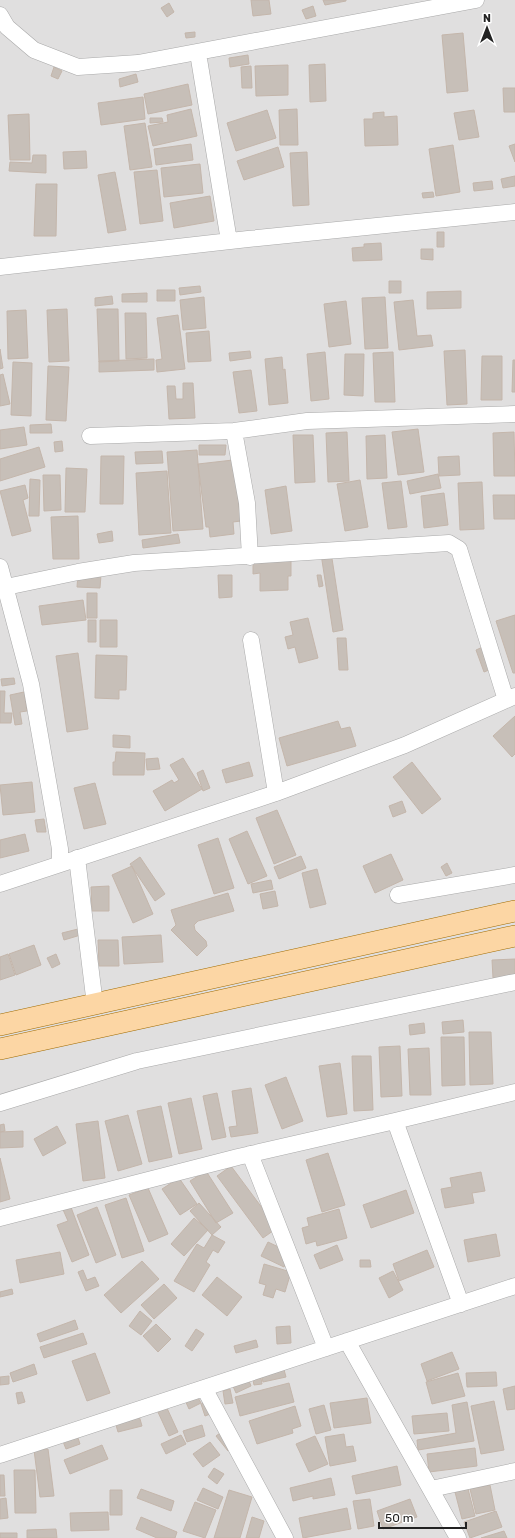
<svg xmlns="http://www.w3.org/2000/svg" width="515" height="1538" viewBox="0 0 515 1538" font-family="Rubik,sans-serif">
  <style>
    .residential { fill: #e0dfdf }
    .building { fill: #c7bfb8; stroke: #c4b6ab }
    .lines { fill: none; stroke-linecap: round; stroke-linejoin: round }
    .minor-casing { stroke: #a9a9a9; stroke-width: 17 }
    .major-casing { stroke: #a06b00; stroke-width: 22 }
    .minor { stroke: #fff; stroke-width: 16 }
    .major { stroke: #fcd6a4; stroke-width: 21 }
  </style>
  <rect width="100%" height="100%" fill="#f2efe9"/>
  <!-- residential -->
  <path class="residential" d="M0 0H515V1538H0Z"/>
  <!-- building -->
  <path class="building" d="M251 0H269L271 14 253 16Z
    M323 0H346V1L325 5Z
    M169 3 174 12 167 17 161 8Z
    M313 6 316 16 306 19 302 10Z
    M195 32V37L186 38 185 33Z
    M463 33 468 91 447 93 442 35Z
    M248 55 249 64 230 67 229 58Z
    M325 64 326 101 310 102 309 65Z
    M288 65V95L256 96 255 66Z
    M251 66 252 88H242L241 67Z
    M54 67 62 71 58 79 51 76Z
    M136 74 138 82 120 87 119 79Z
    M188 84 192 105 148 114 144 94Z
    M503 88H515V112H504Z
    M143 97 145 119 101 125 98 103Z
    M191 109 197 136 153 146 148 126 168 122 167 115Z
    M297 109 298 145H280L279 110Z
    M267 110 276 138 236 151 227 123Z
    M474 110 479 137 459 140 454 113Z
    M384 112V117L397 116 398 145 365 146 364 119H373V113Z
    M29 114 30 160H10L8 115Z
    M150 118H162L163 122 150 123Z
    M145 123 152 167 130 170 124 126Z
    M191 144 193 160 156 165 154 149Z
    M515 144V162L509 146Z
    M453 145 460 192 436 196 429 149Z
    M278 147 284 167 244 180 237 161Z
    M86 151 87 168 64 169 63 152Z
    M307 152 309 205 293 206 290 153Z
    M33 155H46V173L9 171 10 162 32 163Z
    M200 164 203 193 164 197 161 168Z
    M157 170 163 221 140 224 134 172Z
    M115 172 126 230 108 233 98 175Z
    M515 176V186L503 188 501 179Z
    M492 181 493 189 474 191 473 183Z
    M36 184H57L56 236H34Z
    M433 192 434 197 423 198 422 193Z
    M210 196 214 221 174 228 170 203Z
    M437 232H444V247H437Z
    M381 243 382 260 353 261 352 248 364 247V244Z
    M421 249H433V260L421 259Z
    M389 281H401V293H389Z
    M200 286 201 292 180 295 179 288Z
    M157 290H175V301H157Z
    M461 291V308L427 309V292Z
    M147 293V302H122V294Z
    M112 296 113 304 95 306V298Z
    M204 297 206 328 183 330 180 300Z
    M385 297 388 348 365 349 362 298Z
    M413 300 417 336 431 335 433 346 399 350 394 302Z
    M346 301 351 344 329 347 324 304Z
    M67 309 69 361 49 362 47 310Z
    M97 309H118L119 361 99 362Z
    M26 310 28 358 8 359 7 311Z
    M125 313H146L147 358 126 359Z
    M178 315 185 369 157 372 156 360 162 359 157 318Z
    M209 331 211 361 188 362 186 333Z
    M0 349 3 368 0 369Z
    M465 350 467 404 447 405 444 351Z
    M250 351 251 358 230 361 229 353Z
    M325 352 329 399 311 401 307 354Z
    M393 352 395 402H375L373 353Z
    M345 354H364L363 396 344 395Z
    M482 356H502V400H481Z
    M282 357 283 370 285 369 288 403 269 405 265 359Z
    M154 359V370L99 372V361Z
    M513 360H515V392H512Z
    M13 362 32 363 31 416 11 415Z
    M48 366 69 367 66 421 46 420Z
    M251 370 257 411 239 413 233 372Z
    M3 374 10 404 0 406V375Z
    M183 383H193L195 418 169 419 167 386H175L176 399H183Z
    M51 424 52 433H30V425Z
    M24 427 27 445 0 449V430Z
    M418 429 424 472 398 475 392 432Z
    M347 432 349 481 328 482 326 433Z
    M514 432 515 476H494L493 433Z
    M293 435H313L315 482 295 483Z
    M385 435 387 478 367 479 366 436Z
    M62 441 63 451 55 452 54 442Z
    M199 445H226L225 455H199Z
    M39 447 45 467 0 481V459Z
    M197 450 203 529 173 531 167 452Z
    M162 451 163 463 136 464 135 452Z
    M101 456H124L123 504H100Z
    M459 456 460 475 439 476 438 457Z
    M233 460 241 521 233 522 234 534 210 537 209 527H206L198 464Z
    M66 468 87 469 85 512H65Z
    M167 471 171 533 139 535 136 473Z
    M438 474 441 488 410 494 407 481Z
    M43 475H60L61 510 44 511Z
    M30 479 40 480 39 516H29Z
    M360 480 368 527 345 531 337 484Z
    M401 481 407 527 388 529 382 483Z
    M482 482 484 529 460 530 458 483Z
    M25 485 28 498 23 500 31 531 12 536 0 491Z
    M286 486 292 531 271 534 265 490Z
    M444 493 448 525 424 528 421 496Z
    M493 495H515V519H494Z
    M78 516 79 559H53L51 517Z
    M112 531 113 541 99 543 97 534Z
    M178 534 180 543 143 548 142 540Z
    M331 552 343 630 333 632 321 554Z
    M291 561V576H288V590L260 591V573L253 574V562Z
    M78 574 101 575 100 588 77 587Z
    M218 575H232V597L219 598Z
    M317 575H321L323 586 319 587Z
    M87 593H97V618H87Z
    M83 600 86 620 42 625 39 606Z
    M515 615V673H513L496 621Z
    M308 618 318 658 299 663 295 647 288 649 285 637 293 635 290 622Z
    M88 620H96V642H88Z
    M100 620H117V647H100Z
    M337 638H346L348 670H339Z
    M485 646 494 668 484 672 476 650Z
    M78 653 88 729 67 732 56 656Z
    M96 655 127 656 126 690H119V699L95 698Z
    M14 678 15 684 2 686 1 679Z
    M0 691H5L4 713H12L11 723H0Z
    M24 692 27 711 20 712 22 724 15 725 10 695Z
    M515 716V754L512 757 493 736Z
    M338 721 341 729 350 727 356 746 287 766 279 738Z
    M113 735 130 736V748L113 747Z
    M116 752 145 753 144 775H113V762H115Z
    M158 758 160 769 147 770 146 759Z
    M183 758 202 789 165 811 153 791 172 780 174 783 179 780 170 765Z
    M249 762 253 776 226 783 222 770Z
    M412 762 441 799 422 814 393 777Z
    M203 770 210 788 203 791 197 773Z
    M32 782 35 812 3 815 0 785Z
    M95 783 106 824 84 829 74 788Z
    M402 801 406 812 393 817 389 806Z
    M277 810 296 855 274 864 256 818Z
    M44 819 46 832H37L35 820Z
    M247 831 267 876 248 884 229 839Z
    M25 834 29 851 0 858V840Z
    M218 838 234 888 214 894 198 845Z
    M391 854 403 880 375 893 363 866Z
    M301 856 306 868 279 879 274 867Z
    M140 857 165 894 155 901 130 864Z
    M447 863 452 873 446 876 441 867Z
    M132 866 153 914 133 923 112 875Z
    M317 869 326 904 310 908 302 873Z
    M271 880 273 889 253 893 251 884Z
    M109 886V911H92L91 887Z
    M275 891 278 906 263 909 260 894Z
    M228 893 234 911 198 921 194 925 195 930 206 941 207 946 197 956 171 930 176 925 171 910Z
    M82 928 84 934 64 940 62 933Z
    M161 935 163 962 124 964 122 937Z
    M98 940H118L119 966H99Z
    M34 945 41 965 16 975 9 954Z
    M8 954 15 975 0 980V957Z
    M56 954 60 964 52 968 47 958Z
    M515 959V977L493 978 492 960Z
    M463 1020 464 1032 443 1034 442 1022Z
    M424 1023 425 1033 410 1035 409 1025Z
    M469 1032H491L493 1084 470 1085Z
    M441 1037H464L465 1085 442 1086Z
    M400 1046 402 1096 381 1097 379 1047Z
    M429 1048 431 1095H410L408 1049Z
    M352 1056H371L373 1110 354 1111Z
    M340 1063 347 1114 327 1117 319 1066Z
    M286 1077 303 1121 282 1129 265 1085Z
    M251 1088 258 1133 231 1137 229 1127 237 1126 232 1091Z
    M217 1093 226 1137 212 1140 203 1096Z
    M191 1098 202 1149 179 1154 168 1103Z
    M161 1106 172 1157 149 1162 137 1111Z
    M128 1115 142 1164 118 1171 105 1121Z
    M98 1121 105 1178 83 1181 76 1124Z
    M4 1124 5 1131 0 1132V1125Z
    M57 1126 66 1143 43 1156 34 1139Z
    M23 1131V1147L0 1148V1132Z
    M328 1153 345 1205 322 1212 306 1160Z
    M0 1158 10 1199 0 1202Z
    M231 1166 277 1228 263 1238 217 1176Z
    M206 1171 233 1213 216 1223 190 1181Z
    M481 1172 485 1191 472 1193 474 1203 445 1208 441 1189 452 1187 450 1178Z
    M179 1178 197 1204 180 1215 162 1189Z
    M148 1188 168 1234 149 1242 129 1195Z
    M406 1190 414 1213 371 1228 363 1205Z
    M126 1198 144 1251 122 1258 105 1205Z
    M69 1202 89 1255 72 1262 57 1225 68 1221 61 1205Z
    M199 1203 221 1227 212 1235 190 1211Z
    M97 1207 116 1255 96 1263 77 1215Z
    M339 1209 347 1238 317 1246 316 1241 306 1244 302 1228 309 1226 307 1218Z
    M194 1218 208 1230 184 1256 171 1244Z
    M496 1234 500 1256 468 1262 464 1240Z
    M212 1235 225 1242 218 1253 213 1250 206 1262 210 1265 194 1292 174 1281 197 1244 204 1248Z
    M268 1242 291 1253 284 1267 261 1256Z
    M337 1245 343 1260 320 1269 314 1255Z
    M427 1250 434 1267 399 1281 393 1264Z
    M60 1252 64 1274 20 1283 16 1260Z
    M360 1260H370L371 1267H360Z
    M142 1261 159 1279 121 1313 104 1295Z
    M264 1264 291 1272 285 1292 276 1289 273 1298 263 1295 266 1285 259 1283Z
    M83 1270 87 1280 95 1277 99 1286 86 1291 78 1272Z
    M393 1271 403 1290 389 1298 379 1278Z
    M217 1277 242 1297 227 1316 202 1295Z
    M164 1284 177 1298 154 1319 141 1305Z
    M12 1289 13 1294 0 1297V1292Z
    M140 1311 152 1321 141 1335 129 1326Z
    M75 1320 78 1329 40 1342 37 1334Z
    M156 1324 171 1339 158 1352 143 1336Z
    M290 1326 291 1343 277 1344 276 1327Z
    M196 1329 204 1334 192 1351 185 1346Z
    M83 1333 87 1344 44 1358 40 1347Z
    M256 1340 258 1347 236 1353 234 1346Z
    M452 1352 459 1369 427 1381 421 1364Z
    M95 1353 110 1393 87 1401 72 1361Z
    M34 1364 37 1374 13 1382 10 1373Z
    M283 1366 286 1377 263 1382 260 1370Z
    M496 1372 497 1386 467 1387 466 1373Z
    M458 1373 465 1396 432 1404 426 1382Z
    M9 1376V1384L0 1385V1377Z
    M248 1378 251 1386 236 1393 232 1384Z
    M261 1378 262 1384 254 1385 253 1380Z
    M289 1383 294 1402 240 1416 235 1397Z
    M515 1386V1409L507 1410 503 1389Z
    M230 1389 233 1403 225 1404 223 1391Z
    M22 1392 25 1402 18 1404 16 1393Z
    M195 1392 201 1403 189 1409 184 1398Z
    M367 1398 371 1423 334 1428 330 1403Z
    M209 1401 213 1413 205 1416 201 1404Z
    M494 1401 504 1450 481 1454 471 1406Z
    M467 1402 474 1441 418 1450 417 1440 456 1433 452 1405Z
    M324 1405 331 1430 316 1434 309 1409Z
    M166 1406 178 1432 169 1436 157 1410Z
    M295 1406 301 1426 292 1429 293 1433 257 1444 249 1421Z
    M138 1412 142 1426 118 1432 114 1418Z
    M447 1413 449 1431 414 1434 412 1416Z
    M202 1425 205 1436 187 1442 183 1431Z
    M224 1430 236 1445 228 1451 216 1436Z
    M344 1434 346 1447 353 1446 356 1461 330 1466 325 1437Z
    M77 1435 80 1444 66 1449 62 1439Z
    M181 1435 186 1444 166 1454 161 1444Z
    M315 1436 328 1464 309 1472 296 1444Z
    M210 1442 220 1455 203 1467 193 1454Z
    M102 1445 108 1459 70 1474 64 1460Z
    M475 1448 477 1466 429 1472 427 1454Z
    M48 1449 54 1496 40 1497 34 1450Z
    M397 1466 401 1485 356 1494 352 1476Z
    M214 1468 224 1474 217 1484 208 1477Z
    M14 1470H35L36 1513H15Z
    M0 1475H4L5 1496H0Z
    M331 1478 335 1495 313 1499V1496L293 1501 290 1488Z
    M490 1485 495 1510 476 1514 470 1489Z
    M203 1488 223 1497 218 1509 197 1500Z
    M141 1489 174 1501 171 1511 137 1498Z
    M468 1489 475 1516 462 1519 455 1492Z
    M110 1490H122V1515H110Z
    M229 1490 252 1497 240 1538H214Z
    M6 1498 8 1518 0 1519V1499Z
    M370 1499 374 1526 358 1529 353 1501Z
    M410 1499 417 1517 383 1529 377 1511Z
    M195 1502 216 1510 205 1538 183 1531Z
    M347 1508 351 1529 303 1538 299 1518Z
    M496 1511 502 1527 470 1538 464 1522Z
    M108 1512 109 1530 71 1531 70 1513Z
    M141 1517 177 1532 175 1538H157L136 1529Z
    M252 1517 264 1521 259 1538H246Z
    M56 1529 57 1538H27V1530Z
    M504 1531 507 1538H481Z
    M0 1533H17V1538H0Z"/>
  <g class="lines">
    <defs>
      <path id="minor" d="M0 15 7 27 34 50 78 67 138 63 476 0
        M198 53 229 241
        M0 267 248 239 515 212
        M234 431 247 503 250 557
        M90 436 234 431 307 421 515 414
        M0 567 31 684 60 849V864
        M6 587 78 572 134 563 449 543 459 549 506 700
        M251 640 276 793
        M77 858 95 1005
        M0 884 276 793 405 745 515 696
        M398 895 515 875
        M0 1103 137 1061 515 982
        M395 1121 461 1304
        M250 1154 326 1348
        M0 1218 238 1157 395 1121 515 1092
        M347 1341 458 1538
        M204 1388 285 1538
        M0 1455 515 1286
        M431 1489 515 1471"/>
      <path id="major" d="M0 1025 515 911
        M0 1049 515 936"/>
    </defs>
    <!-- minor casing -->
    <use href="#minor" class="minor-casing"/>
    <!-- major casing -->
    <use href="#major" class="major-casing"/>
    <!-- minor -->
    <use href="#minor" class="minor"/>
    <!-- major -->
    <use href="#major" class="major"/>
  </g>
  <!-- north arrow -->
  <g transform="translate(487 28)" stroke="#ffffff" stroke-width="3" paint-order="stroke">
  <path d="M0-3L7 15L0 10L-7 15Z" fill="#222222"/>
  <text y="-6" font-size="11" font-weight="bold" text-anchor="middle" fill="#222222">N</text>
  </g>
  <!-- scale -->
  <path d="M379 1522v6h87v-6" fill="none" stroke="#222222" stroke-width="2"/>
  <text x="385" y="1522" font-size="12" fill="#222222" stroke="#ffffff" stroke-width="3" paint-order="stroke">50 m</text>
</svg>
